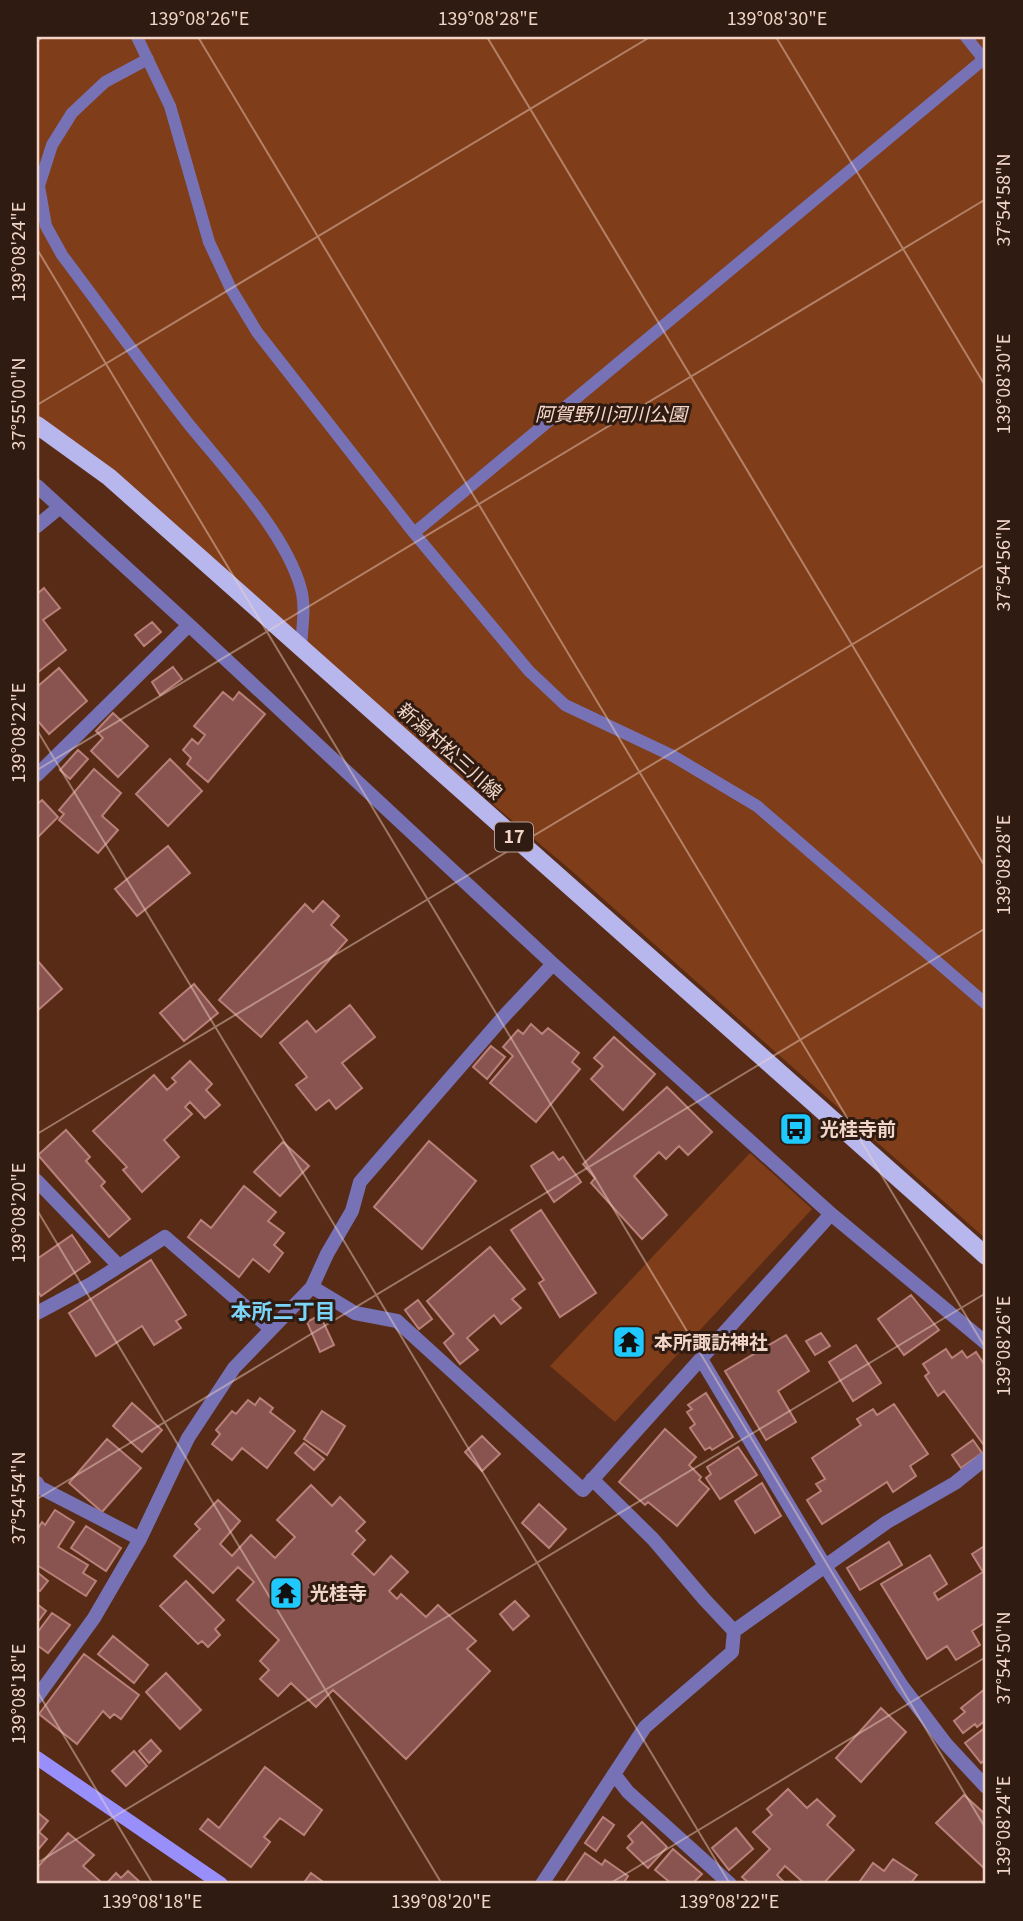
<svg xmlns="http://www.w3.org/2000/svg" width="1023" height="1921" viewBox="0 0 1023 1921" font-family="Georgia,'Noto Sans JP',serif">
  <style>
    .green { fill: #803d19 }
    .building { fill: #89544f; stroke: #b9807a; stroke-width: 2 }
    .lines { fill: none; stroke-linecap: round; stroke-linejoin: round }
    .lane { stroke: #7672b5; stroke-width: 12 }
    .street { stroke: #7672b5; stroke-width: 14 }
    .secondary { stroke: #998ffb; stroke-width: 14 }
    .primary { stroke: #b7b6ed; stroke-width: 18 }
    .ticks { fill: none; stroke: #f1d5c8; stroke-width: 2; stroke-opacity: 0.45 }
    .labels { text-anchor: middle; stroke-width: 6; stroke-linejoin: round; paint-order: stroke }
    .shield { fill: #2f1b11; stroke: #b79d91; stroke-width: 2 }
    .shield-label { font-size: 18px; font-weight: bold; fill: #f1d5c8 }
    .park-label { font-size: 19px; font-style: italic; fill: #f7d9cb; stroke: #2f1b11 }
    .street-label { font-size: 19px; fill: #f1d5c8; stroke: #2f1b11 }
    .poi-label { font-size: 19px; font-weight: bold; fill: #f1d5c8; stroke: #2f1b11; text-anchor: start }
    .neighbourhood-label { font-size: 21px; font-weight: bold; fill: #7ad5f8; stroke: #2f1b11 }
    .neatline { fill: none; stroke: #f1d5c8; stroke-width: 2.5 }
    .ticks-label { font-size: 18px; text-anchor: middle; fill: #f1d5c8 }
  </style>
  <rect width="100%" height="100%" fill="#572b16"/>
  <!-- green -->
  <path class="green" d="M37 37H986V1239L573 872 37 418Z
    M750 1153 812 1209 615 1422 550 1366Z"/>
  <!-- building -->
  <path class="building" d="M44 588 60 608 43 620 66 650 37 673V594Z
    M152 622 161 632 144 646 135 635Z
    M173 667 182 679 160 695 152 682Z
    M59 668 87 701 49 734 38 721 37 722V687Z
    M223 692 233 700 239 692 265 714 208 782 187 764 191 758 183 750 192 739 198 744 205 735 194 726Z
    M113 713 148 746 118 777 91 751 103 738 96 731Z
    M78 750 88 759 70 779 60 770Z
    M170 759 202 791 168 826 136 794Z
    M94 769 121 793 102 816 118 830 98 853 59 820 64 814 59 810Z
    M42 800 58 817 37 838V804Z
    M168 846 190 873 137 916 115 889Z
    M323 901 339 916 331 925 347 940 261 1037 219 1000 305 904 313 912Z
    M37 960 62 989 37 1011Z
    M194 984 218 1013 184 1041 160 1013Z
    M350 1005 375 1037 342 1063 362 1088 336 1109 329 1100 316 1110 296 1085 307 1077 280 1043 307 1021 316 1032Z
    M531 1024 542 1034 548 1028 579 1053 572 1062 580 1069 536 1122 490 1083 513 1056 503 1047 518 1030 523 1034Z
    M614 1037 655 1074 623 1110 591 1079 603 1066 594 1058Z
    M491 1046 505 1057 487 1079 473 1067Z
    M190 1061 212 1084 206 1090 220 1105 205 1118 190 1102 185 1107 192 1114 164 1140 179 1157 142 1192 123 1170 127 1167 93 1131 154 1075 167 1090 176 1082 172 1078Z
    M667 1087 712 1132 688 1155 679 1146 666 1159 659 1152 634 1176 667 1215 642 1239 591 1183 595 1178 583 1164Z
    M66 1130 90 1157 86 1161 105 1182 101 1186 130 1219 109 1237 38 1155Z
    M429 1141 476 1181 422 1249 374 1207Z
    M283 1142 309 1166 280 1196 254 1172Z
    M553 1152 559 1160 563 1157 581 1182 554 1202 531 1166Z
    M244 1186 276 1212 268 1221 284 1233 274 1245 283 1253 269 1272 253 1259 239 1277 188 1237 201 1220 211 1228Z
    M541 1210 596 1293 560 1317 539 1283 544 1280 511 1230Z
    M72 1235 90 1262 41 1296 37 1290V1259Z
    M490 1247 525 1289 512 1299 521 1308 501 1324 494 1315 467 1338 478 1350 460 1364 444 1343 454 1334 427 1301Z
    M151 1260 186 1315 176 1321 181 1328 154 1345 142 1326 96 1356 69 1313Z
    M911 1295 939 1330 904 1355 878 1319Z
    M418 1300 432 1319 419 1329 405 1310Z
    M320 1315 334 1345 320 1352 307 1322Z
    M821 1333 830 1346 815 1355 806 1341Z
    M786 1335 809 1371 778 1391 796 1422 766 1440 725 1371Z
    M856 1345 881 1383 853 1401 829 1362Z
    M946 1349 952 1358 962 1351 967 1358 976 1352 986 1367V1442L983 1444 944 1391 938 1396 925 1376 929 1373 923 1364Z
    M706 1393 733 1437 712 1450 710 1447 705 1450 690 1428 695 1424 687 1412 692 1409 688 1405Z
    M260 1398 273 1408 270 1412 295 1431 267 1468 242 1448 232 1460 212 1444 220 1434 216 1430 232 1411 236 1414 248 1400 255 1405Z
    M132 1403 162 1430 142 1452 113 1426Z
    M894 1404 928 1454 910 1466 916 1476 893 1492 887 1482 822 1524 807 1500 821 1491 816 1484 825 1479 812 1458 861 1425 857 1419 873 1409 877 1415Z
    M322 1411 345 1426 327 1455 304 1439Z
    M665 1429 696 1457 689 1465 701 1477 699 1480 709 1489 677 1526 648 1502 645 1505 619 1482Z
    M482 1436 500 1454 482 1471 465 1452Z
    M107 1439 141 1468 102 1512 69 1483Z
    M973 1440 982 1453 961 1468 952 1455Z
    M304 1443 324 1459 314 1470 295 1453Z
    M738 1447 757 1475 720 1499 706 1478 711 1474 707 1467Z
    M762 1483 781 1516 755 1533 735 1501Z
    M311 1485 332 1506 340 1497 365 1522 356 1531 365 1540 352 1554 374 1575 391 1556 408 1572 389 1591 397 1599 401 1594 426 1617 438 1605 476 1641 467 1649 490 1671 406 1759 333 1690 316 1707 291 1683 278 1696 260 1679 269 1670 260 1661 279 1640 237 1600 254 1582 238 1567 213 1593 174 1556 200 1529 195 1524 218 1500 240 1521 220 1544 232 1556 251 1535 275 1558 295 1537 277 1520Z
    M539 1504 566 1529 549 1548 522 1523Z
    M55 1510 74 1522 58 1547 88 1565 83 1573 96 1581 86 1596 37 1565V1530L42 1522 45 1525Z
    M86 1526 121 1548 106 1571 71 1548Z
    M889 1542 902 1565 860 1590 847 1568Z
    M986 1545V1622L972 1631 980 1645 956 1660 947 1646 927 1659 881 1584 930 1555 947 1584 934 1593 938 1600 983 1572 972 1554Z
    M37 1572 48 1581 40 1591 37 1589Z
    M186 1581 224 1620 215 1629 220 1635 208 1647 202 1641 198 1644 160 1606Z
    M515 1601 529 1616 513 1630 500 1614Z
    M37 1604 46 1611 37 1623Z
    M52 1613 70 1625 48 1653 37 1645V1633Z
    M113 1636 148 1665 134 1683 98 1654Z
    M84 1654 139 1695 121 1719 114 1714 110 1718 103 1711 77 1744 39 1714Z
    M166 1673 201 1710 180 1729 146 1692Z
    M986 1688V1720L977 1727 975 1724 963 1733 954 1721 965 1712 961 1708Z
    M881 1708 906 1732 861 1782 836 1758Z
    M986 1727V1759L981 1763 965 1743Z
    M151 1740 161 1751 149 1763 139 1751Z
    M134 1751 147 1766 126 1786 112 1771Z
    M265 1767 322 1810 304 1835 280 1818 264 1837 270 1842 251 1867 200 1829 208 1819 219 1828Z
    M788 1789 807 1808 817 1799 835 1816 827 1825 854 1850 823 1884H805L785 1866 777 1875 786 1884H750L742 1877 770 1849 753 1832 772 1815 767 1809Z
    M964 1795 986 1815V1867L985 1869 936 1823Z
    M37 1812 48 1821 39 1832 47 1839 37 1851Z
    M603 1817 614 1825 596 1851 585 1843Z
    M642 1822 667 1847 648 1868 627 1848 633 1842 628 1836Z
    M736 1828 753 1849 729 1870 712 1848Z
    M68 1833 94 1855 83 1866 101 1882 99 1884H40L37 1881V1868Z
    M673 1849 702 1874 692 1884H672L655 1870Z
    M585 1853 602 1865 605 1860 628 1876 623 1884H564Z
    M893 1859 917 1875 910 1884H858L873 1863 884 1871Z
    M128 1871 142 1884H106L116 1873 121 1878Z
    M311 1873 326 1884H303Z"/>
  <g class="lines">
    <!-- lane -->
    <path class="lane" d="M137 37 170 106 209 242 231 289 257 332 414 533 529 671 565 705 673 756 757 806 986 1004
      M966 37 986 62
      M148 59 105 82 72 113 52 145 39 186 46 226 62 255C104 311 144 367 187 422 224 468 286 533 301 589 306 607 302 628 301 647
      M414 533 984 59"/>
    <!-- street -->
    <path class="street" d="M37 486 189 625 553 964 831 1214 986 1343
      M37 526 60 507
      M37 775 189 625
      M37 1181 119 1266
      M312 1287 355 1313 397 1321 583 1490 831 1214
      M37 1313 91 1284 165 1237 271 1329
      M701 1359 825 1566 902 1686 946 1744 986 1787
      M592 1479 653 1539 704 1599 734 1631
      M37 1483 39 1487 140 1539
      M37 1697 94 1618 140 1539 188 1438 234 1368 312 1287 327 1254 352 1211 360 1182 506 1014 553 964
      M614 1774 628 1792 730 1884
      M542 1884 645 1727 732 1652 734 1631 887 1522 955 1483 986 1458"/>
    <!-- secondary -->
    <path class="secondary" d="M37 1758 221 1884"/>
    <!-- primary -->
    <path class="primary" d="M37 425 109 477 986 1256"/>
  </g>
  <!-- ticks -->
  <path class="ticks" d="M198 37 986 1349M487 37 986 868M776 37 986 387M37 41 43 37M37 249 986 1829M37 405 650 37M37 730 730 1884M37 770 986 199M37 1134 986 564M37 1210 442 1884M37 1499 986 928M37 1691 153 1884M37 1863 986 1293M609 1884 986 1657"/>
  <!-- icons -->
  <defs>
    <symbol id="bus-square" viewBox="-11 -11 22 22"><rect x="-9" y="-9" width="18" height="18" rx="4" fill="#20c9fd" stroke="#2f1b11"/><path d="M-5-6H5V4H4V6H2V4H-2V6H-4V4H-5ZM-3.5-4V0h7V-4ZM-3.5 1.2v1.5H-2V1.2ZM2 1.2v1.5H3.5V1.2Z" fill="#111"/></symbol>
    <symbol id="temple-square" viewBox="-11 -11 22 22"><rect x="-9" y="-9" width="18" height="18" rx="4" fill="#20c9fd" stroke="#2f1b11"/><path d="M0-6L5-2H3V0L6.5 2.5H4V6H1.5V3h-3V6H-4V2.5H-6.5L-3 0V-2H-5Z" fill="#111"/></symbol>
  </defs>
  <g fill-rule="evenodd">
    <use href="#bus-square" x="777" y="1110" width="38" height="38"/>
    <use href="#temple-square" x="610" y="1323" width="38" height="38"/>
    <use href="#temple-square" x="267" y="1574" width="38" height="38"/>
  </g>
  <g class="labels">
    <!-- shield labels -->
    <rect class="shield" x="495" y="822.5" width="38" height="29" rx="5"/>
    <g class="shield-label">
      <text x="514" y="843">17</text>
    </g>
    <!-- park labels -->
    <g class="park-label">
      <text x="611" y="421">阿賀野川河川公園</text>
    </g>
    <!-- street labels -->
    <g class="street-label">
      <text transform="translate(450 751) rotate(42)" y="7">新潟村松三川線</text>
    </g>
    <!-- poi labels -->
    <g class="poi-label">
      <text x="820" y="1136">光桂寺前</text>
      <text x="654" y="1349">本所諏訪神社</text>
      <text x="310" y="1600">光桂寺</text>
    </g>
    <!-- neighbourhood labels -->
    <g class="neighbourhood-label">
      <text x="283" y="1319">本所二丁目</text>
    </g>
  </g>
  <!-- border -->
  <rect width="1023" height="1921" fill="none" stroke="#2f1b11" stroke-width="77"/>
  <rect x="38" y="38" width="946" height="1844" class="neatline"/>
  <g class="ticks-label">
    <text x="199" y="25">139°08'26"E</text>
    <text x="488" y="25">139°08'28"E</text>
    <text x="777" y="25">139°08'30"E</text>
    <text transform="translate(1004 200) rotate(-90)" y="6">37°54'58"N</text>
    <text transform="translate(19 252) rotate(-90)" y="6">139°08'24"E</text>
    <text transform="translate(1004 384) rotate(-90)" y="6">139°08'30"E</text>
    <text transform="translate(19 404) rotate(-90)" y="6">37°55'00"N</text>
    <text transform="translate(1004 565) rotate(-90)" y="6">37°54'56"N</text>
    <text transform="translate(19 733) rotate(-90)" y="6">139°08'22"E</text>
    <text transform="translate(1004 865) rotate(-90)" y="6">139°08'28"E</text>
    <text transform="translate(19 1213) rotate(-90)" y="6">139°08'20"E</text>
    <text transform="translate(1004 1346) rotate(-90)" y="6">139°08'26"E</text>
    <text transform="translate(19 1498) rotate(-90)" y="6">37°54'54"N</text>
    <text transform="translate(1004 1658) rotate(-90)" y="6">37°54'50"N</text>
    <text transform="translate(19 1694) rotate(-90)" y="6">139°08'18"E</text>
    <text transform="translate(1004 1826) rotate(-90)" y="6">139°08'24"E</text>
    <text x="152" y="1908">139°08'18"E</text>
    <text x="441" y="1908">139°08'20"E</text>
    <text x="729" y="1908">139°08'22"E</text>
  </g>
</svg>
